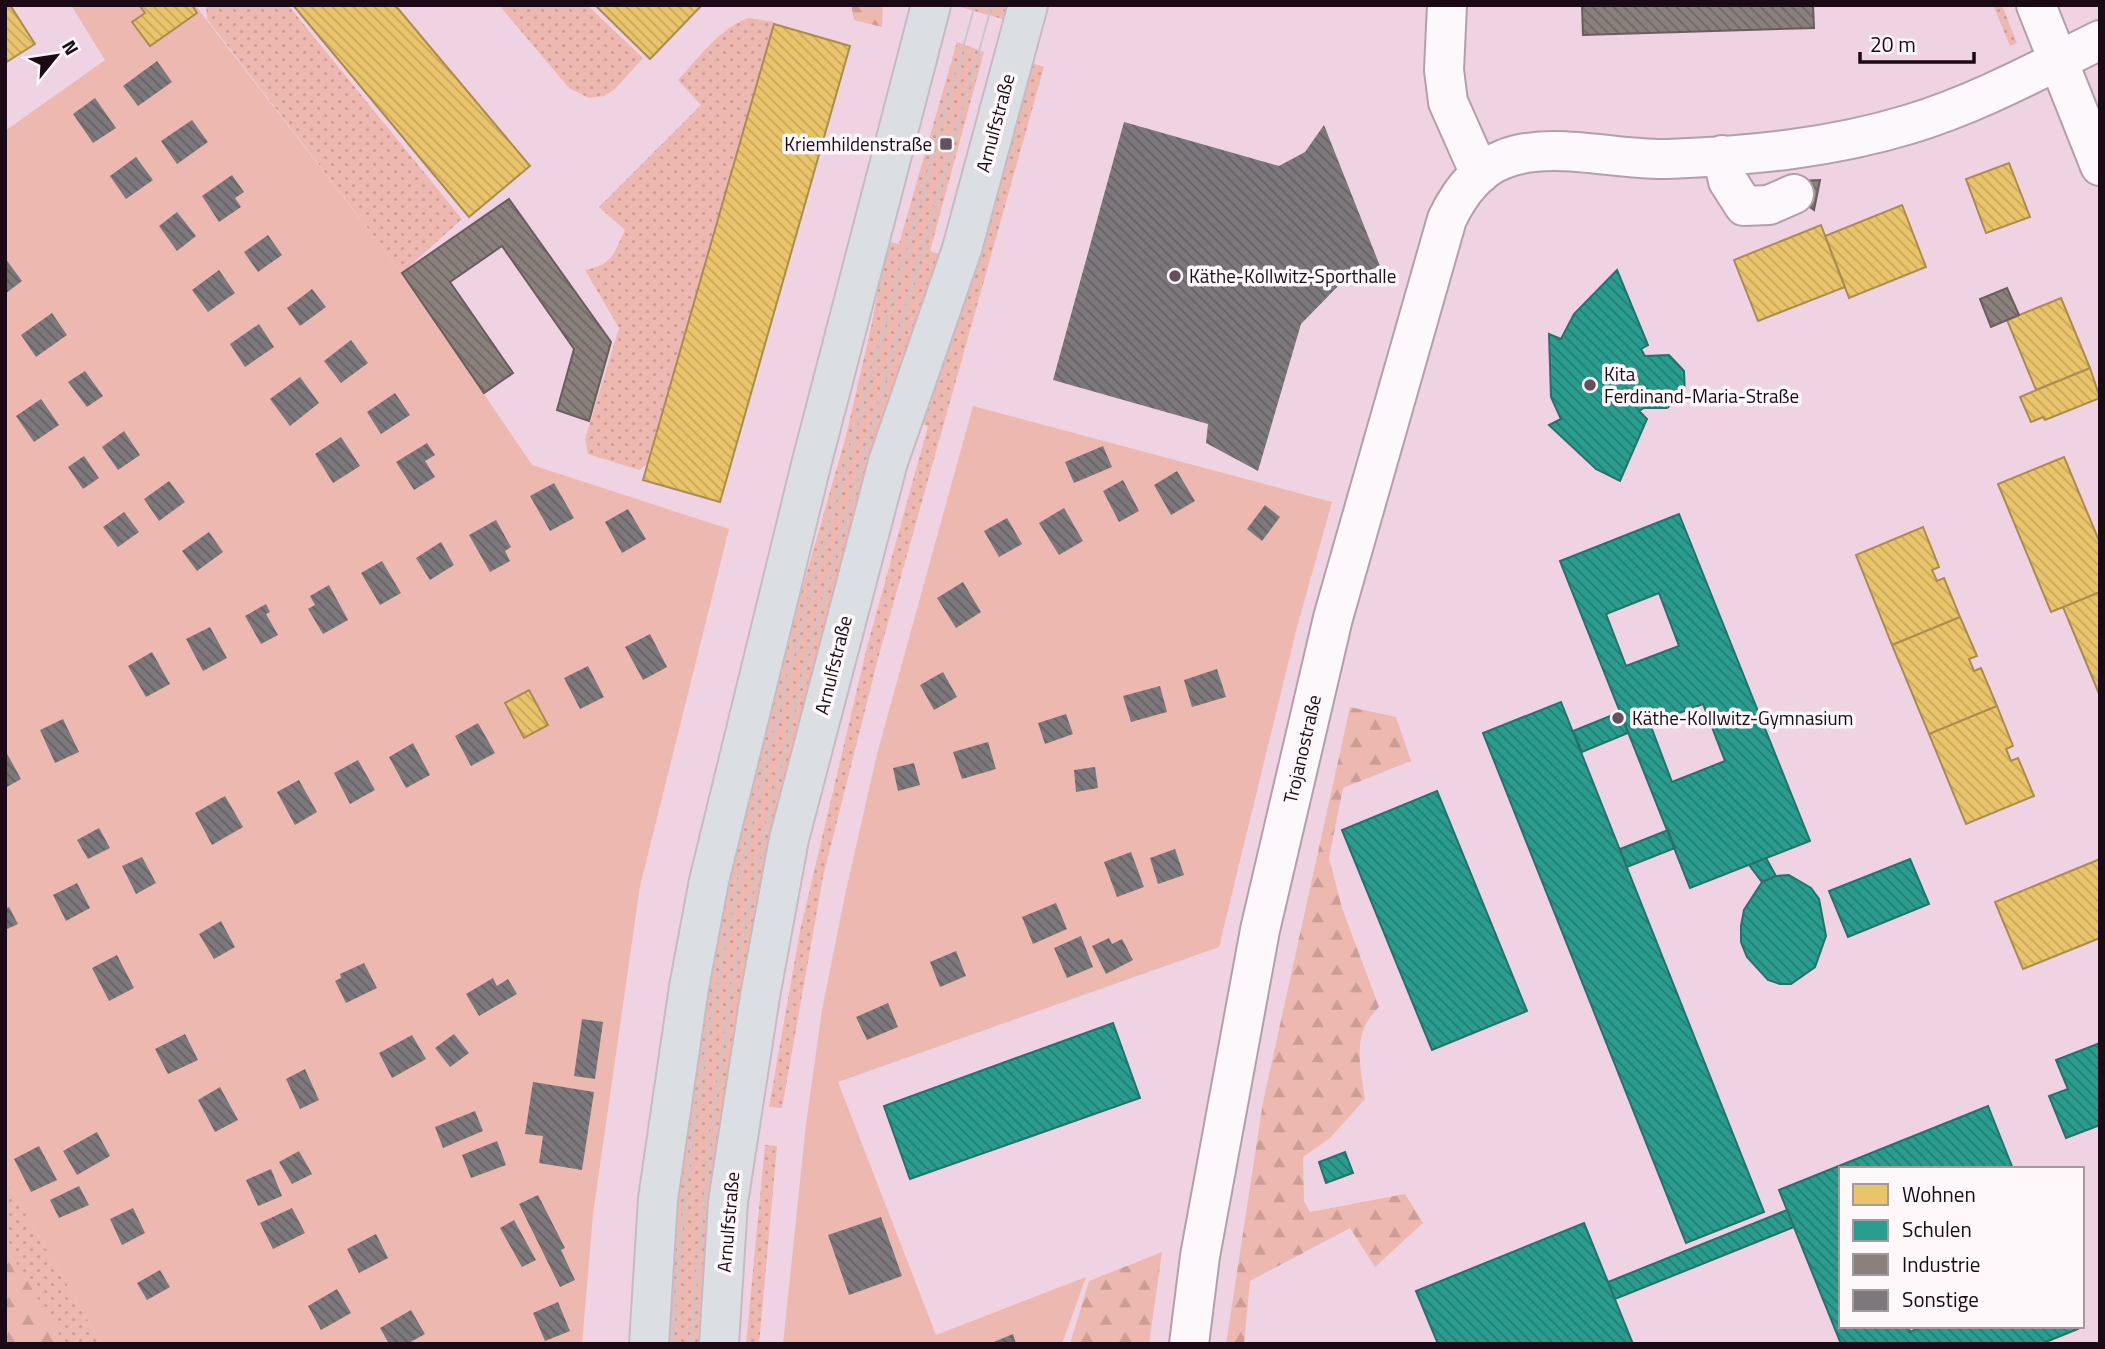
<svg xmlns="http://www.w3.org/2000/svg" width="2105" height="1349" viewBox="0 0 2105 1349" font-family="'Titillium Web',sans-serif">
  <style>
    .grass { fill: url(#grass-dots) }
    .forest { fill: url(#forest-firs) }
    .garden { fill: #edb8af }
    .homes { fill: url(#homes-back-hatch); stroke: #ab8c50; stroke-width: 2 }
    .schools { fill: url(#schools-back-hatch); stroke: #26716a; stroke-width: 2; fill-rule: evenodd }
    .industry { fill: url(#industry-back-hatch); stroke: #695d5d; stroke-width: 2 }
    .building { fill: url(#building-back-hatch) }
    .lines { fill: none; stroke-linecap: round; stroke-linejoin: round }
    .minor-casing { stroke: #b49eab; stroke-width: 42 }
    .major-casing { stroke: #c7bac1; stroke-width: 42 }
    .minor { stroke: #fdf8fb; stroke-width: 38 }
    .major { stroke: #dbdfe4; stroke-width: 38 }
    .tram { stroke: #cbc4c8; stroke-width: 2 }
    .poi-dot { fill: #65505d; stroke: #fef8fb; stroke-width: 2.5 }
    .labels { text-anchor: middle; stroke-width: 7; stroke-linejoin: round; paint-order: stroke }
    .street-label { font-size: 19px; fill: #1b0a15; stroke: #fef8fb }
    .poi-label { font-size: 19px; fill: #1b0a15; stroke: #fef8fb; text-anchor: start }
  </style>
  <defs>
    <pattern id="grass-dots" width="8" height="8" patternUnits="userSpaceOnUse" patternTransform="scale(1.75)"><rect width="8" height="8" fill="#edb8af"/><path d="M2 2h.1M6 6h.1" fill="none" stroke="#cb9d96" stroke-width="1.8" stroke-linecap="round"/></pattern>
    <pattern id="forest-firs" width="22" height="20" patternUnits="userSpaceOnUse" patternTransform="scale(1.75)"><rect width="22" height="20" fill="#edb8af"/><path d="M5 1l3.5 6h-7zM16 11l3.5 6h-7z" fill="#cb9d96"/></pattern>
    <pattern id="homes-back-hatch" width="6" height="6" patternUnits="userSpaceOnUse" patternTransform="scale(1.75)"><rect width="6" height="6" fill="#e9c46a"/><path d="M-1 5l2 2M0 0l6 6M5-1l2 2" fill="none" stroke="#c7a75b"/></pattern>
    <pattern id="schools-back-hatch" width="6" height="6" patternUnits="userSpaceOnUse" patternTransform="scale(1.75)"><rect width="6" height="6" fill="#2a9d8f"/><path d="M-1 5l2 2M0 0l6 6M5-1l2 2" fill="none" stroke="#237e74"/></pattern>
    <pattern id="industry-back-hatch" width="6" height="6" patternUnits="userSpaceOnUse" patternTransform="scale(1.75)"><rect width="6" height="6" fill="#8a817c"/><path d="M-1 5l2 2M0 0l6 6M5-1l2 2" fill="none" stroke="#706864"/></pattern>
    <pattern id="building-back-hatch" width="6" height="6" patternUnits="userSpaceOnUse" patternTransform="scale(1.75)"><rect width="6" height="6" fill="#7d787c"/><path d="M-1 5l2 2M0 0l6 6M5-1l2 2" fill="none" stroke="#666164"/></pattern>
  </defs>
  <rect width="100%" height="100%" fill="#efd3e3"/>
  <!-- grass -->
  <path class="grass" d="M206 5H288L462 219 402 273 207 19Z
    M499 5H587L643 58 615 89 604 96 589 98 569 88Z
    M953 5H1009L1006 20Z
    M1993 5H2002L2017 43 2010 46Z
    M749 18 774 22 647 464 639 470 588 454 585 439 619 328 585 270C613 264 613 255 625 230L599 207 701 105 678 80C699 58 719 28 749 18Z
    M957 42 984 52 930 251 942 255 776 815 741 995 719 1142 700 1344H665L684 1137 723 898 789 635 846 436 872 323 887 241 899 244Z
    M1032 63 1044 67 880 651 823 877 782 1108 769 1107 800 931 867 647 928 426 919 423Z
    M765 1145 777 1146 759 1344H746Z
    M5 1179 102 1344H5Z"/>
  <!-- forest -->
  <path class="forest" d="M851 5H883L882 27 854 20Z
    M1350 707 1396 717 1411 761 1343 788 1329 858 1342 908 1379 1007C1351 1034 1360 1063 1365 1099L1330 1138 1303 1157 1304 1201 1310 1212 1405 1194 1423 1223 1375 1267 1350 1228 1250 1281 1244 1344H1226L1263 1102Z
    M5 1244 65 1344H5Z
    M1162 1252 1149 1344H1070L1089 1281Z"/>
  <!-- garden -->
  <path class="garden" d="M71 5H195L402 273 532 465 729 529 640 886 593 1214 582 1344H102L5 1179V131L105 60Z
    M973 406 1332 502 1296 631 1219 947 838 1082 936 1335 1086 1277 1062 1344H783L806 1124 822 1010 845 895 877 754Z"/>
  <!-- homes -->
  <path class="homes" d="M5 5H10L35 44 5 63Z
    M139 5H192L197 13 150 46 132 22 145 13Z
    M293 5H395L530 166 469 217Z
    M595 5H702L650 59Z
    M774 24 850 46 720 502 643 480Z
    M2009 163 2030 217 1986 233 1966 179Z
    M1902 205 1926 267 1849 298 1825 236Z
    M1821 225 1845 287 1758 321 1734 260Z
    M2061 298 2090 368 2036 390 2007 320Z
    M2090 368 2100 398 2045 420 2043 417 2031 422 2020 397Z
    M2064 457 2100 543V592L2051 612 1998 484Z
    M1923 527 1939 567 1932 570 1937 581 1944 578 1960 617 1892 645 1856 555Z
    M2100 592V696L2063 607Z
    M1960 617 1977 656 1969 659 1974 671 1981 668 1997 706 1929 734 1892 645Z
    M529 690 548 725 524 738 505 703Z
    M1997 706 2013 746 2006 749 2011 761 2018 758 2034 796 1966 824 1929 734Z
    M2100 859V938L2023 969 1995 902Z"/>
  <!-- schools -->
  <path class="schools" d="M1617 270 1648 345 1641 349 1645 356 1669 355 1684 371 1685 394 1667 408H1644L1639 411 1647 419 1620 481 1596 469 1549 425 1561 419 1551 397 1549 334 1561 339 1574 314Z
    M1679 514 1810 841 1690 888 1560 561ZM1659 593 1679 646 1626 666 1606 614ZM1703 704 1725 761 1672 782 1650 724Z
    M1561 702 1764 1212 1686 1243 1483 733Z
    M1620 712 1628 733 1582 752 1573 731Z
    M1437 791 1527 1011 1432 1050 1342 830Z
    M1668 830 1675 848 1627 867 1620 849Z
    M1766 858 1776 876 1762 882 1749 865Z
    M1910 859 1929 904 1848 937 1829 891Z
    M1789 875 1811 888 1819 899 1826 936 1815 967 1791 984H1780L1768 980 1747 957 1741 942V926L1744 910 1762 882 1776 876Z
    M1113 1023 1140 1098 910 1179 884 1106Z
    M2100 1043V1125L2066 1138 2049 1096 2068 1089 2056 1060Z
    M1988 1106 2013 1169H1841V1326H1908L1910 1332 1923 1326H2077L2078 1329 2041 1344H1841L1779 1190Z
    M1345 1152 1353 1173 1326 1183 1319 1162Z
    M1787 1210 1794 1227 1615 1299 1608 1282Z
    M1584 1223 1633 1344H1438L1416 1291Z"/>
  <!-- industry -->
  <path class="industry" d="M1582 5H1813L1814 28 1583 35Z
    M1820 180 1814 210 1807 205 1799 181Z
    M509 199 611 342 589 421 557 410 574 349 502 246 450 282 513 373 484 393 402 273Z
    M2007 288 2019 315 1991 327 1980 299Z"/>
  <!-- building -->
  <path class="building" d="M157 61 172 82 138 106 123 86Z
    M95 98 116 128 93 143 73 114Z
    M192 120 208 142 177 164 161 141Z
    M1124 122 1279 166 1305 152 1324 125 1380 266 1343 281 1301 324 1258 471 1206 443 1208 424 1053 380Z
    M136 157 153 180 126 199 110 176Z
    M232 175 244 192 235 198 241 207 219 222 202 196Z
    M177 212 196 236 177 251 159 226Z
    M268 235 282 255 258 272 244 252Z
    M5 258 22 281 5 294Z
    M219 270 235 293 208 312 192 290Z
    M312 289 326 307 300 326 287 308Z
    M52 313 67 335 36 357 21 335Z
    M259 324 274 347 245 367 230 344Z
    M351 340 368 363 341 383 324 361Z
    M85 371 103 396 87 407 68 382Z
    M300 377 319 403 290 426 270 399Z
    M395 393 410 415 381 434 367 412Z
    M41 399 59 425 34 442 16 416Z
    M124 431 140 455 118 470 102 447Z
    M341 437 360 466 333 483 315 454Z
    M427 443 435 455 425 461 435 477 414 490 396 462Z
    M1103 446 1112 467 1074 483 1065 462Z
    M84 456 99 478 83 489 68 467Z
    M1177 471 1195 501 1171 515 1154 485Z
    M1123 480 1139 511 1119 522 1103 491Z
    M169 481 185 502 159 521 144 499Z
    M554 483 574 518 550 531 530 496Z
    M1265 505 1280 517 1262 541 1247 529Z
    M1064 508 1083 541 1059 555 1039 523Z
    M628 509 646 539 622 553 605 522Z
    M124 512 139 532 118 547 103 527Z
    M1007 518 1022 544 999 557 984 531Z
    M496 520 511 547 505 551 510 561 490 572 469 535Z
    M209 532 223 552 197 571 182 551Z
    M441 542 454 565 430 580 416 558Z
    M382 561 401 593 380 605 361 573Z
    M963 582 981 612 956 628 937 598Z
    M329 585 348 620 323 634 308 609 315 605 310 596Z
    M266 604 270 612 266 614 278 635 261 644 245 616Z
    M210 627 227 658 203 671 186 639Z
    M650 634 667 667 643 680 625 647Z
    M152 652 170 684 146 697 128 666Z
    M588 666 604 697 580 709 564 678Z
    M1217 669 1226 697 1192 707 1184 680Z
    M943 672 957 697 934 710 920 685Z
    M1160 686 1167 712 1131 722 1123 696Z
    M1066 714 1073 734 1045 744 1038 723Z
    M63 719 79 752 55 763 40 730Z
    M478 723 495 753 471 766 455 736Z
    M988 742 996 769 962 779 953 752Z
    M413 743 430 775 406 788 389 757Z
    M5 750 21 779 5 788Z
    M358 760 375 790 350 804 334 773Z
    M914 763 920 785 898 791 893 768Z
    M1095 767 1098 788 1076 792 1074 770Z
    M299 780 317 812 295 825 277 792Z
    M225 796 243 827 212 845 195 813Z
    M99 828 110 848 88 859 77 840Z
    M1175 849 1184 875 1158 884 1150 858Z
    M1131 852 1144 887 1117 897 1104 862Z
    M142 857 156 883 136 894 122 866Z
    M77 883 90 908 66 921 53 895Z
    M1056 903 1067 929 1033 944 1022 917Z
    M9 907 18 924 5 930V909Z
    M221 921 235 947 214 959 199 934Z
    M1081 936 1093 967 1067 978 1054 948Z
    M1109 938 1112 944 1122 939 1133 960 1106 974 1092 946Z
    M956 951 966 976 940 987 930 962Z
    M117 955 134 988 109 1001 92 968Z
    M364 963 377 988 346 1003 335 981 341 978 340 974Z
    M493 978 497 986 508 979 517 994 479 1016 466 994Z
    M888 1003 898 1027 867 1040 856 1017Z
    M582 1019 603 1022 595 1079 574 1076Z
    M185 1034 198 1060 168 1074 155 1049Z
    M454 1034 469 1053 450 1067 435 1048Z
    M412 1035 426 1059 392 1078 379 1053Z
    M305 1069 319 1100 300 1109 286 1079Z
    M533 1082 594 1092 582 1170 539 1163 543 1136 525 1134Z
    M220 1087 238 1120 215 1132 198 1100Z
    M475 1111 483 1131 443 1148 435 1127Z
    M97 1132 110 1156 77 1175 63 1151Z
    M497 1141 506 1165 471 1178 462 1155Z
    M39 1146 57 1180 31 1192 14 1159Z
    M299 1151 312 1174 292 1184 279 1162Z
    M271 1169 282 1196 258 1206 246 1180Z
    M79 1186 89 1205 59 1218 50 1200Z
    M538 1195 565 1248 561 1250 575 1280 560 1287 519 1204Z
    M133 1208 145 1233 122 1245 110 1219Z
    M292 1208 305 1233 273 1249 260 1223Z
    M881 1217 902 1276 849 1295 828 1235Z
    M514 1220 536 1260 522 1267 500 1228Z
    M376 1234 388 1258 359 1273 347 1249Z
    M160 1270 170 1287 147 1300 137 1283Z
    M337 1289 351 1313 321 1330 308 1306Z
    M558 1302 570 1331 545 1341 533 1313Z
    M411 1310 425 1334 407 1344H389L380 1328Z
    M1013 1334 1016 1344H989Z"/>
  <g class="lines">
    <defs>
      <path id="minor" d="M1447 5 1444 70 1448 102 1480 174
        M2036 5 2100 166
        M1722 155 1728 181 1744 206 1769 205 1794 194
        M1189 1344 1200 1256 1260 930 1333 618 1447 219C1459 194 1477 169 1504 159 1552 140 1618 161 1668 159 1749 156 1832 148 1910 124 1976 104 2039 70 2100 40"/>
      <path id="major" d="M649 1344 658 1199 689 987 709 881 811 465 931 5
        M719 1344 728 1202 760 996 789 839 888 462 962 249 1028 5"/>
    </defs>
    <!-- minor casing -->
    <use href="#minor" class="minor-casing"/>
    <!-- major casing -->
    <use href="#major" class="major-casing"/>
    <!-- minor -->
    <use href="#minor" class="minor"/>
    <!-- major -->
    <use href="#major" class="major"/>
    <!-- tram -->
    <path class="tram" d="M673 1344C689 1031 769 737 853 438 894 294 934 149 975 5
      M690 1344 710 1140 730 993 769 813 811 641 992 5"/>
  </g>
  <!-- markers -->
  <g class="poi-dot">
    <rect x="939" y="137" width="14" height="14" rx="3.5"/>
    <circle cx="1175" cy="276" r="7"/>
    <circle cx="1590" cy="385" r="7"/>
    <circle cx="1618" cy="718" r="7"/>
  </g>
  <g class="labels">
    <!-- street labels -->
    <g class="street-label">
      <text transform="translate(995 123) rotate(-75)" y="7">Arnulfstraße</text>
      <text transform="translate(833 665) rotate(-76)" y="7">Arnulfstraße</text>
      <text transform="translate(1302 749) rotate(-77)" y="7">Trojanostraße</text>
      <text transform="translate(728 1222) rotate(-85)" y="7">Arnulfstraße</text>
    </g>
    <!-- poi labels -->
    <g class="poi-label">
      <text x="932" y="151" text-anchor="end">Kriemhildenstraße</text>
      <text x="1189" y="283">Käthe-Kollwitz-Sporthalle</text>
      <text x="1604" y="381">Kita<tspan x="1604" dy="22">Ferdinand-Maria-Straße</tspan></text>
      <text x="1632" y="725">Käthe-Kollwitz-Gymnasium</text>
    </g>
  </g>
  <!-- border -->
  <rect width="2105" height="1349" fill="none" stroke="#1b0a15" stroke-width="14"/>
  <!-- legend -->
  <rect x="1839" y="1167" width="245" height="161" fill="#fef8fb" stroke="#a3999f" stroke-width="2"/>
  <rect x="1853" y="1184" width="35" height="21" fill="#e9c46a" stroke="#a3999f" stroke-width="2"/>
  <text x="1902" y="1202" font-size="21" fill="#1b0a15">Wohnen</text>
  <rect x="1853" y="1220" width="35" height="21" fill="#2a9d8f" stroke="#a3999f" stroke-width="2"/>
  <text x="1902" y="1237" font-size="21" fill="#1b0a15">Schulen</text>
  <rect x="1853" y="1254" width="35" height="21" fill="#8a817c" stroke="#a3999f" stroke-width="2"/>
  <text x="1902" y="1272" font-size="21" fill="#1b0a15">Industrie</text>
  <rect x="1853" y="1290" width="35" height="21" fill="#7d787c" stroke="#a3999f" stroke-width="2"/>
  <text x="1902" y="1307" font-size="21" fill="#1b0a15">Sonstige</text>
  <!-- north arrow -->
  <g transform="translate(56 56) rotate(60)" stroke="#fef8fb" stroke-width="5" paint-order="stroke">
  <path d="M0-5L12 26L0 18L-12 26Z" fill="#1b0a15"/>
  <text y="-10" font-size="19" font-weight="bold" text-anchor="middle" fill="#1b0a15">N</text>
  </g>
  <!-- scale -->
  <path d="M1860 52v10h114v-10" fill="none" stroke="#1b0a15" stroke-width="3.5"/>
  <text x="1870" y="52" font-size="21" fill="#1b0a15" stroke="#fef8fb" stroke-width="5" paint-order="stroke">20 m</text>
</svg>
